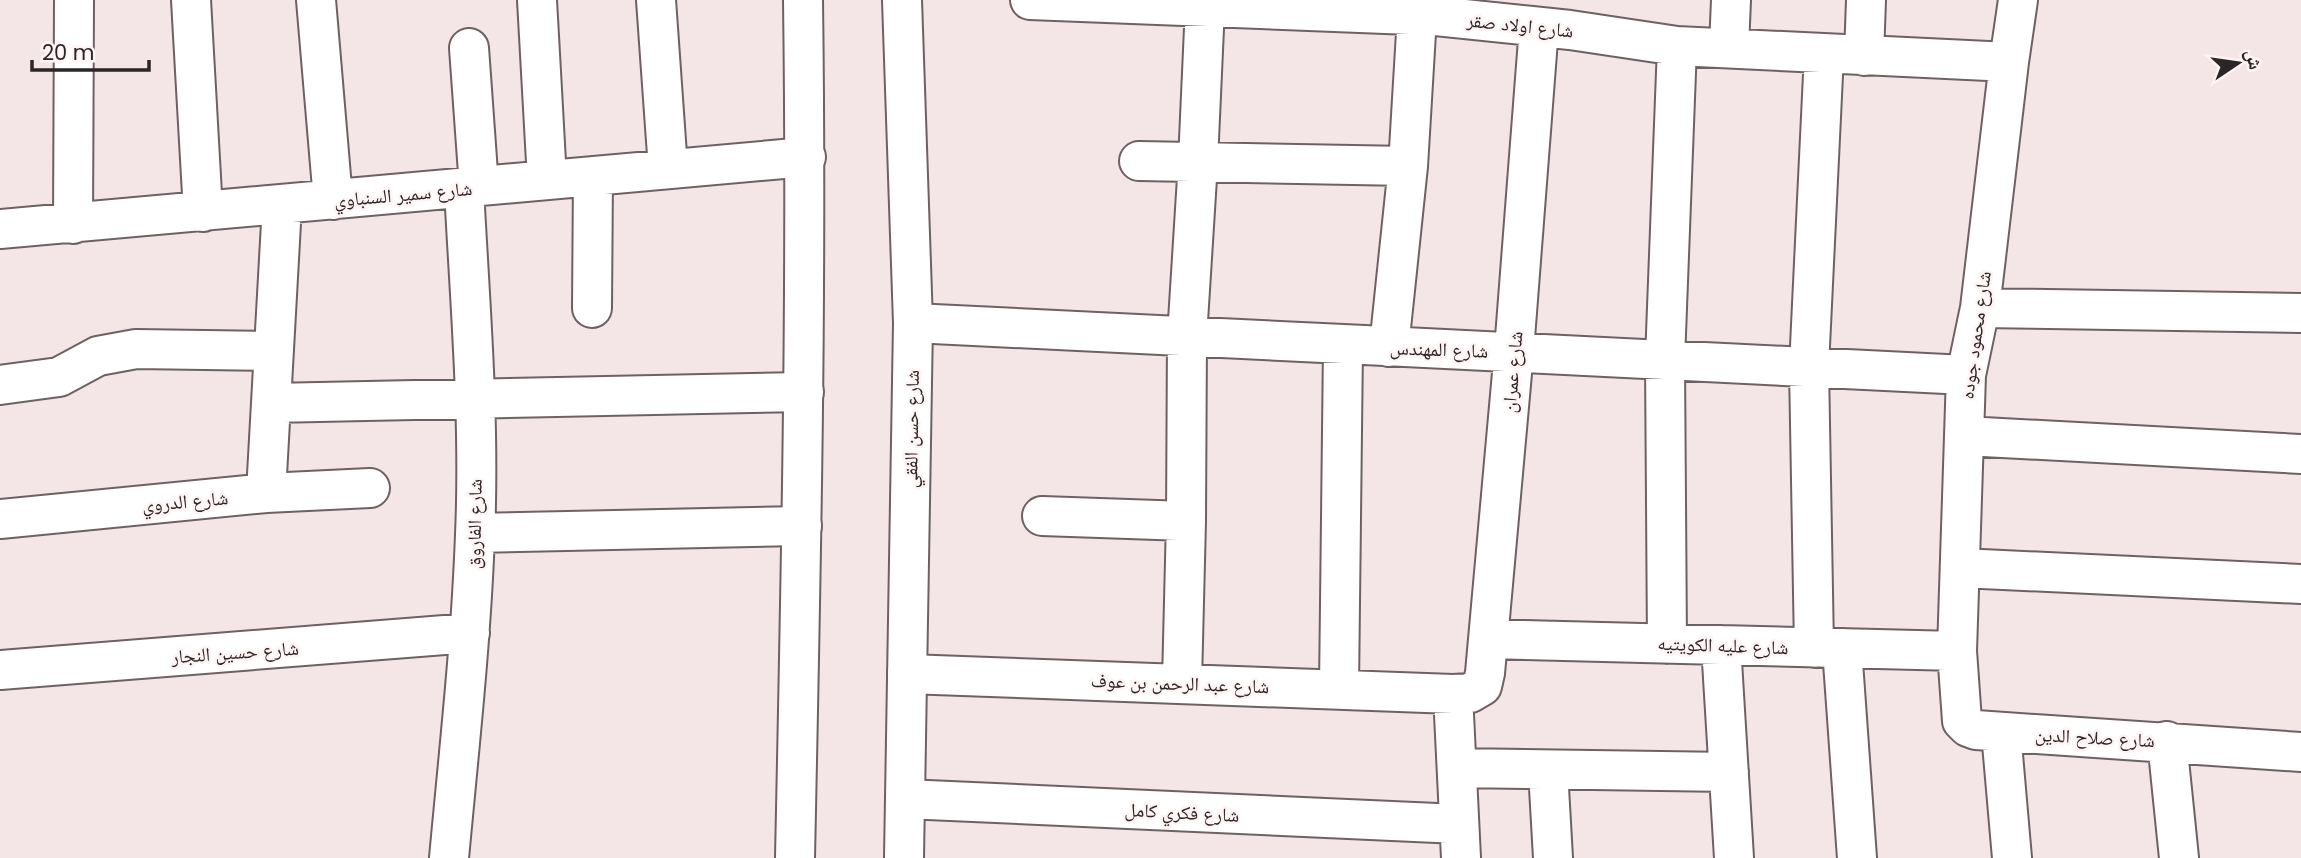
<svg xmlns="http://www.w3.org/2000/svg" width="2301" height="858" viewBox="0 0 2301 858" font-family="Poppins,'Noto Naskh Arabic',sans-serif">
  <style>
    .lines { fill: none; stroke-linecap: round; stroke-linejoin: round }
    .street-casing { stroke: #6e6163; stroke-width: 42 }
    .secondary-casing { stroke: #6e6163; stroke-width: 42 }
    .street { stroke: #fff; stroke-width: 38 }
    .secondary { stroke: #fff; stroke-width: 38 }
    .labels { text-anchor: middle; stroke-width: 5; stroke-linejoin: round; paint-order: stroke }
    .street-label { font-size: 19px; fill: #2a2526; stroke: #fff3f4 }
  </style>
  <rect width="100%" height="100%" fill="#f4e5e7"/>
  <g class="lines">
    <defs>
      <path id="street" d="M191 0 203 212
        M316 0 333 200
        M537 0 547 180
        M656 0 668 169
        M1030 0 1436 16 1570 30 1677 46 2009 62
        M2018 0 2009 62 1980 308 1966 375 1957 651 1962 721 1968 727 1976 730 2301 752
        M1729 47 1731 0
        M469 48 479 187
        M1864 56 1866 0
        M1139 161 1408 166
        M73 224 74 0
        M0 229 806 157
        M592 308 593 176
        M1980 308 2301 313
        M913 323C1264 341 1615 356 1966 375
        M1389 347 1408 166 1417 16
        M0 385 59 377 98 356 136 349 274 351
        M271 403 804 392
        M1965 436 2301 454
        M266 493 282 205
        M1042 516 1186 521
        M0 519 266 493 370 488
        M475 533 802 526
        M1961 568 2301 584
        M1488 639 1957 651
        M1667 644 1665 360 1677 46
        M1721 645 1734 858
        M1814 648 1809 367 1824 54
        M1842 648 1857 858
        M0 670 470 633
        M907 674 1453 694 1470 693 1482 686 1485 673 1514 351 1539 27
        M1182 682 1186 521 1187 337 1198 162 1205 6
        M1339 689 1343 346
        M1453 694 1461 858
        M2001 732 2012 858
        M2167 741 2179 858
        M1457 768 1729 772
        M1548 770 1553 858
        M905 799 1459 824
        M449 858C459 750 471 643 475 535 480 419 470 304 464 189"/>
      <path id="secondary" d="M902 0 913 323 904 858
        M795 858C801 572 807 286 803 0"/>
    </defs>
    <!-- street casing -->
    <use href="#street" class="street-casing"/>
    <!-- secondary casing -->
    <use href="#secondary" class="secondary-casing"/>
    <!-- street -->
    <use href="#street" class="street"/>
    <!-- secondary -->
    <use href="#secondary" class="secondary"/>
  </g>
  <g class="labels">
    <!-- street labels -->
    <g class="street-label">
      <text transform="translate(1520 25) rotate(6)" y="7">شارع اولاد صقر</text>
      <text transform="translate(403 194) rotate(-5)" y="7">شارع سمير السنباوي</text>
      <text transform="translate(1975 335) rotate(-82)" y="7">شارع محمود جوده</text>
      <text transform="translate(1439 349) rotate(2)" y="7">شارع المهندس</text>
      <text transform="translate(1512 372) rotate(-85)" y="7">شارع عمران</text>
      <text transform="translate(911 429) rotate(-89)" y="7">شارع حسن الفقي</text>
      <text transform="translate(185 501) rotate(-5)" y="7">شارع الدروي</text>
      <text transform="translate(474 524) rotate(-89)" y="7">شارع الفاروق</text>
      <text transform="translate(1723 645) rotate(2)" y="7">شارع عليه الكويتيه</text>
      <text transform="translate(235 652) rotate(-4)" y="7">شارع حسين النجار</text>
      <text transform="translate(1180 683) rotate(2)" y="7">شارع عبد الرحمن بن عوف</text>
      <text transform="translate(2095 737) rotate(3)" y="7">شارع صلاح الدين</text>
      <text transform="translate(1182 812) rotate(3)" y="7">شارع فكري كامل</text>
    </g>
  </g>
  <!-- north arrow -->
  <g transform="translate(2238 63) rotate(77)" stroke="#fff3f4" stroke-width="5" paint-order="stroke">
  <path d="M0-5L12 26L0 18L-12 26Z" fill="#2a2526"/>
  <text y="-10" font-size="19" font-weight="bold" text-anchor="middle" fill="#2a2526">ش</text>
  </g>
  <!-- scale -->
  <path d="M32 60v10h117v-10" fill="none" stroke="#2a2526" stroke-width="3.5"/>
  <text x="42" y="60" font-size="21" fill="#2a2526" stroke="#fff3f4" stroke-width="5" paint-order="stroke">20 m</text>
</svg>
